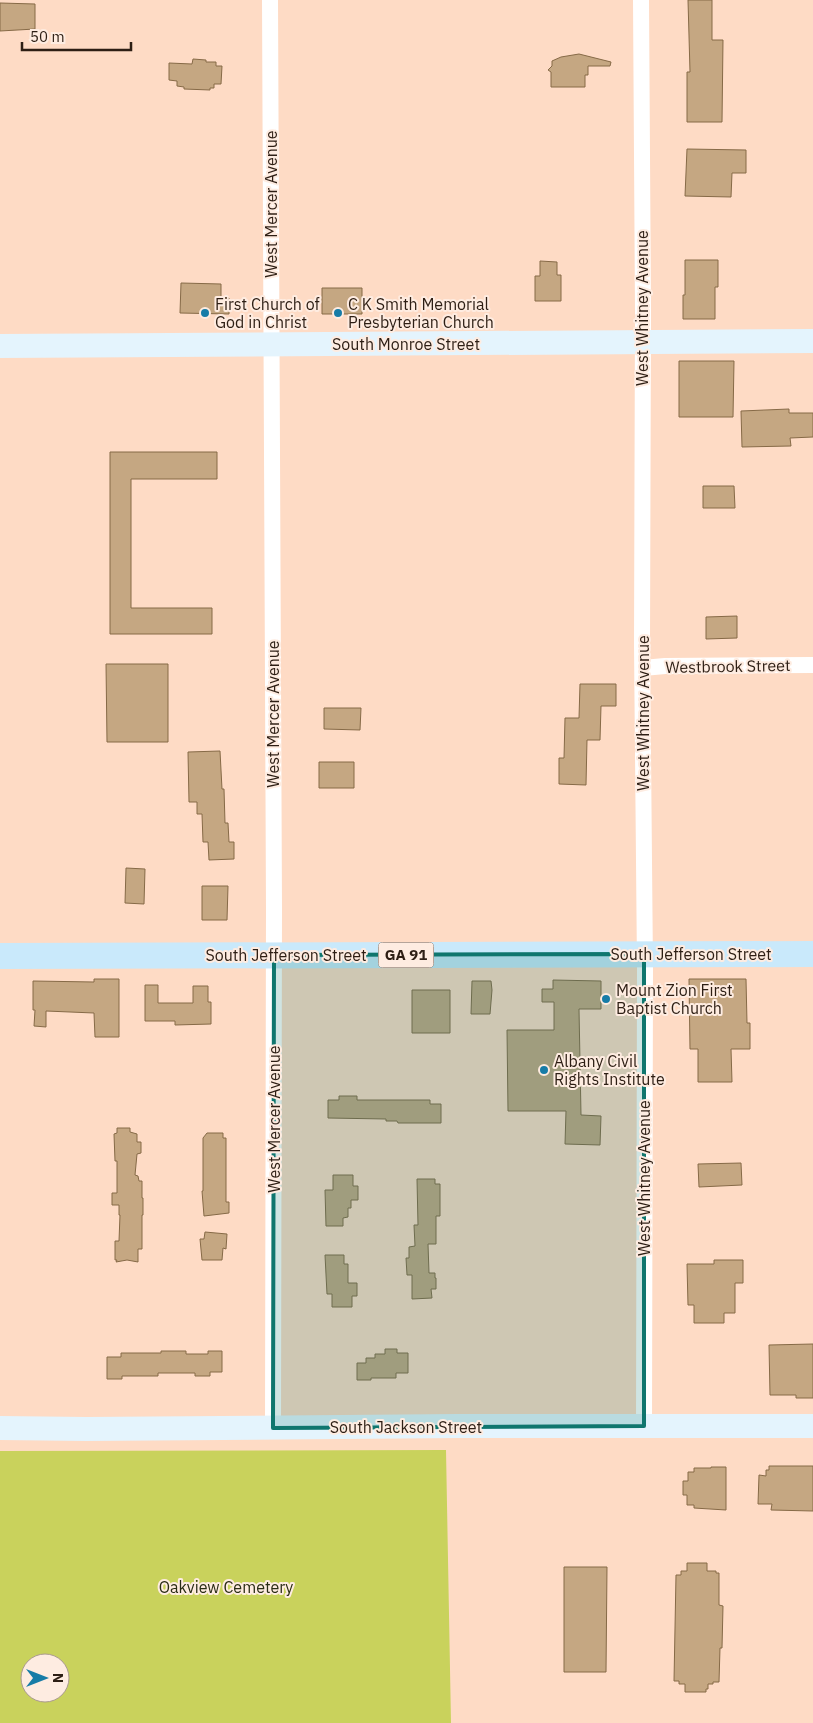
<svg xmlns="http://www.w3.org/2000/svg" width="813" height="1723" viewBox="0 0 813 1723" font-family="'IBM Plex Sans',sans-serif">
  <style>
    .green { fill: #c9d25c; fill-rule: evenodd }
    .building { fill: #c5a782; stroke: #866a47 }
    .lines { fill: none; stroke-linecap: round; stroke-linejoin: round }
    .street { stroke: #fff; stroke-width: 16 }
    .secondary { stroke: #e4f4fd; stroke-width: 24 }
    .primary { stroke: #c9e9fb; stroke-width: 26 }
    .marked { fill: #0f766e; fill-opacity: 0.2; stroke: #0f766e; stroke-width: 4; stroke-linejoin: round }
    .poi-dot { fill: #177ca7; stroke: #feece1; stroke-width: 2 }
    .labels { text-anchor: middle; stroke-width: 4; stroke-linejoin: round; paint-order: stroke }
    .shield { fill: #feece1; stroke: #6c5c52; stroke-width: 1 }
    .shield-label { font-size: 15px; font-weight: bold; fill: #2d1e14 }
    .street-label { font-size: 16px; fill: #2d1e14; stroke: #feece1 }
    .poi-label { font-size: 16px; fill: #2d1e14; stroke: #feece1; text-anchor: start }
    .park-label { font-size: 16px; fill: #2a2c15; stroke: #feece1 }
  </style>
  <rect width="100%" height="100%" fill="#fedbc5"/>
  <!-- green -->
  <path class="green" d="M446 1450 451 1723H0V1451ZM30 1663H60V1693H30Z"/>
  <!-- building -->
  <path class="building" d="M688 0H712V40H723L722 122H687V72H690Z
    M0 3 35 4V29L0 31Z
    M579 54 611 62 610 66H588V75H585V87H551V72L548 70 552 66V61L561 57Z
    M193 59 206 60V62H216V66H222L221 84H214V88H210V90L184 89V87L177 86V81L169 80V63L192 64Z
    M687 149 746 150V173H732L731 197 685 196Z
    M685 260H718V287H715V319H683V295H685Z
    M540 261 557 262V275H561V301H535V276H540Z
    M181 283 221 284V298H229V314L180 313Z
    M322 288H362V314H322Z
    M679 361H734L733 417H679Z
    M789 409V413H813V437L790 438 791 446 742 447 741 411Z
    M110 452H217V479H131V608H212V634H110Z
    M703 486H734L735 508H703Z
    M737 616V638L706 639V617Z
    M106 664H168V742H107Z
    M580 684H616V706H601L600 740H587L586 785 559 784V758H564L565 718H579Z
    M324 708H361L360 730 324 729Z
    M220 751 222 789H224L225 823H228L229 842H234V859L209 860 208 842H203L202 814H197V802H189L188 752Z
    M319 762H354V788H319Z
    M126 868 145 869 144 904 125 903Z
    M202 886H228L227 920H202Z
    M94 979H119V1037H95L94 1013 46 1011V1027L34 1026 35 1010H33V981L94 982Z
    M689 979H746L747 1023H750V1049H731L732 1082H698V1049H690Z
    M553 980 601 981V1009H579L581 1115 601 1116 600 1145 565 1144 566 1111H508L507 1030H554V1002H542V989H553Z
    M472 981H491L492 990 490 1014H471Z
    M145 985H158V1003H193V986H208V1002H211V1024L175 1025V1021H145Z
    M412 990H450V1033H412Z
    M339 1096H357V1100H430V1104H441V1123H398L397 1121H386V1119L328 1118V1100H339Z
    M117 1128H130V1132L137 1134V1142H141V1153L137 1154 135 1175 138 1176 139 1181H142V1198H143V1215H142V1249H138V1262L127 1260 116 1262 117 1260H115V1241H119L120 1215H119V1205H112V1193H117V1161H115L114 1134 117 1133Z
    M207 1133H223V1138H226V1202H229V1213L204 1216 202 1191H203V1138Z
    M741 1163 742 1185 699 1187 698 1164Z
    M333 1175H353V1186H358V1200H351V1208H348V1217L343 1218V1226H326L325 1190H333Z
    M417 1179H435V1184H440V1216H436V1244H428L429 1273H435V1278H436V1289H431L432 1298 412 1299V1275H407L406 1258H409V1247L415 1246 414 1225H418Z
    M205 1232 227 1234 226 1249 223 1248 222 1260H202L200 1239H204Z
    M325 1255H344V1264H348V1283H357V1296H352V1307H332V1294H327Z
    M714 1260H743V1283H735V1313H724V1323H694V1305H688L687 1264H714Z
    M813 1344V1398H796V1395H770L769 1345Z
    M385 1349H397V1353H408V1373H396V1378H371V1380H357V1363H366V1358H375V1354H385Z
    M161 1351H186V1354H208V1351H222V1372H210V1376H195V1373H158V1376H122V1379H107V1357H121V1353H161Z
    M769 1466H813V1511L771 1510 772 1504H758L759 1475 766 1476V1470H769Z
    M711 1467H726V1510L694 1508V1505H687V1495H683V1481H688V1472H694V1468H711Z
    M687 1563H707V1571H716V1573H719V1605L723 1606 722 1648H720L719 1682H713V1684H708V1689H706V1692H685V1684H679V1681H674L676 1575H681V1571H687Z
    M564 1567H607L606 1672H564Z"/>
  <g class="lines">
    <!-- street -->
    <path class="street" d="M270 0 274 909 273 1428
      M641 0 643 311 642 646 645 968 644 1426
      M643 668 665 666 813 665"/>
    <!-- secondary -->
    <path class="secondary" d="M0 346 813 341
      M0 1428 86 1429 458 1426H813"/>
    <!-- primary -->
    <path class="primary" d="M0 956 813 954"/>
  </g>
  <!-- marked area -->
  <path class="marked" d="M644 954V1426L273 1428 274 955Z"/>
  <!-- markers -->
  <g class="poi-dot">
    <circle cx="205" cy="313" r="5"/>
    <circle cx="338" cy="313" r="5"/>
    <circle cx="606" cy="999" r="5"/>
    <circle cx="544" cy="1070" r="5"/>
  </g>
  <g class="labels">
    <!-- shield labels -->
    <rect class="shield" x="378.5" y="942.5" width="55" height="25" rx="4"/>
    <g class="shield-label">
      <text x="406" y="960">GA 91</text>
    </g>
    <!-- street labels -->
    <g class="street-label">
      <text transform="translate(271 204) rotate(-90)" y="6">West Mercer Avenue</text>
      <text transform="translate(642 308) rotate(-90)" y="6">West Whitney Avenue</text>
      <text x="406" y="350">South Monroe Street</text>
      <text transform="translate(728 666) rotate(-1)" y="6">Westbrook Street</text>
      <text transform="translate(643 713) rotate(-90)" y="6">West Whitney Avenue</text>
      <text transform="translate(273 714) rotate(-90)" y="6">West Mercer Avenue</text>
      <text x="691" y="960">South Jefferson Street</text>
      <text x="286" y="961">South Jefferson Street</text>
      <text transform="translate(274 1119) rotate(-90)" y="6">West Mercer Avenue</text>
      <text transform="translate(644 1178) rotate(-90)" y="6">West Whitney Avenue</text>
      <text x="406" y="1433">South Jackson Street</text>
    </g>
    <!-- poi labels -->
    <g class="poi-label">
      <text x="215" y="310">First Church of<tspan x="215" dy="18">God in Christ</tspan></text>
      <text x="348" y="310">C K Smith Memorial<tspan x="348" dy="18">Presbyterian Church</tspan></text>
      <text x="616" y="996">Mount Zion First<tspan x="616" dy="18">Baptist Church</tspan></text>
      <text x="554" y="1067">Albany Civil<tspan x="554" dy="18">Rights Institute</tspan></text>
    </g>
    <!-- park labels -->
    <g class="park-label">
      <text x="226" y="1593">Oakview Cemetery</text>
    </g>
  </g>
  <!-- north arrow -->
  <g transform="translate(45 1678) rotate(90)"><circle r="24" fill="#feece1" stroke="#aa9a8f"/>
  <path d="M0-4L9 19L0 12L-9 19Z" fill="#177ca7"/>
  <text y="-8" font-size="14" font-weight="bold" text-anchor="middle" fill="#2d1e14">N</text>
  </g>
  <!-- scale -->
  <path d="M22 42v8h109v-8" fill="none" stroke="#2d1e14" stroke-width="2.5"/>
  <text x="30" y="42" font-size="15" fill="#2d1e14" stroke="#feece1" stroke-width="4" paint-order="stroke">50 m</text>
</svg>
